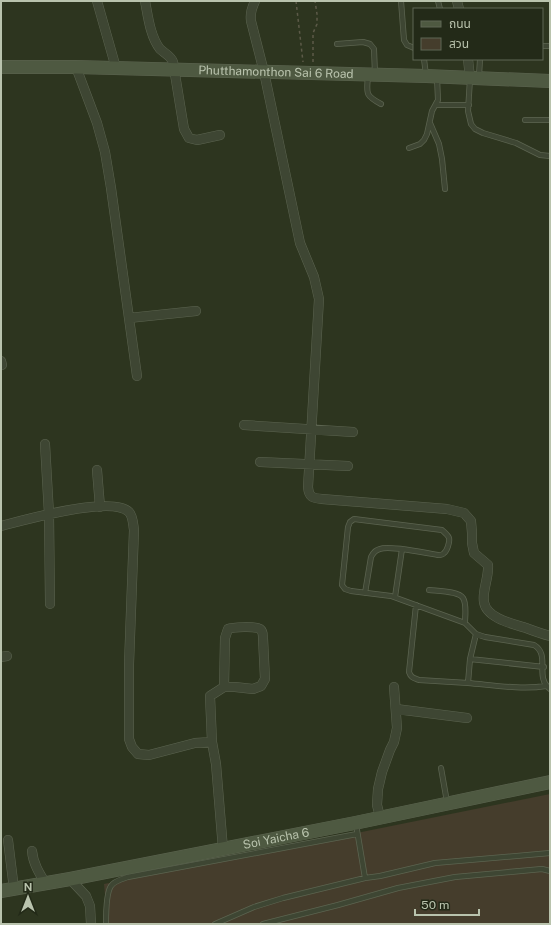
<svg xmlns="http://www.w3.org/2000/svg" width="551" height="925" viewBox="0 0 551 925" font-family="'Public Sans','Noto Sans Thai',sans-serif">
  <style>
    .green { fill: #453d2c }
    .lines { fill: none; stroke-linecap: round; stroke-linejoin: round }
    .lane-casing { stroke: #5c6450; stroke-width: 6 }
    .street-casing { stroke: #5c6450; stroke-width: 10 }
    .secondary-casing { stroke: #5c6450; stroke-width: 14 }
    .path { stroke: #5c5a48; stroke-width: 1.5; stroke-dasharray: 3 3; stroke-linecap: butt }
    .lane { stroke: #3e4633; stroke-width: 4.5 }
    .street { stroke: #3e4633; stroke-width: 9 }
    .secondary { stroke: #4e5941; stroke-width: 13 }
    .labels { text-anchor: middle; stroke-width: 3.5; stroke-linejoin: round; paint-order: stroke }
    .street-label { font-size: 12px; fill: #b9c3ad; stroke: #232a18 }
  </style>
  <rect width="100%" height="100%" fill="#2d351f"/>
  <!-- green -->
  <path class="green" d="M550 794V924H106L107 916 104 884Z"/>
  <g class="lines">
    <defs>
      <path id="lane" d="M401 1 404 40 407 45 414 48
        M438 1 440 9
        M337 44 363 42 370 44 374 49 375 74
        M542 46H550
        M424 59 426 75
        M368 75C367 93 364 95 381 104
        M479 76 480 59
        M470 79 468 111 471 124 475 129 483 133 516 143 540 155 550 156
        M436 105H469
        M525 120H550
        M430 123 439 144 442 159 445 189
        M409 148 420 144 424 140 427 134 432 111 438 100 437 78
        M429 590C437 591 459 591 463 598 467 604 465 616 465 623
        M365 593 371 557C373 553 375 550 380 549 389 545 427 553 438 555 440 555 443 555 444 553 447 551 450 542 449 538 448 535 444 532 442 530L354 519 350 522 348 527 342 585 345 589 351 591 391 596 465 623 476 634 485 637 534 645C551 655 534 677 550 689
        M395 597 402 549
        M416 605 409 672C411 678 414 678 419 680L468 683
        M476 634 470 659 468 683C492 685 522 690 546 686
        M470 659 544 667
        M441 768 447 802
        M356 824 365 878
        M106 924C106 915 106 893 111 886 114 881 122 879 128 877L357 834
        M215 924 254 907 283 898 365 878 380 876 435 863 550 853
        M263 924 338 905 398 888 455 877 542 869 550 871"/>
      <path id="street" d="M97 1 116 68
        M145 1C148 16 150 36 160 49 164 53 171 56 173 62L184 129 189 138 197 140 220 135
        M255 1C252 8 250 13 251 21L264 72 300 243 314 277 319 299 308 487C309 497 312 498 322 499L447 509 464 513 471 521 472 533V543L474 553 488 565C489 578 482 590 484 602 486 618 513 624 526 628 534 631 542 634 550 636
        M457 1 459 9
        M468 59 470 78
        M76 67 97 123 105 152 111 188 137 376
        M129 318 196 311
        M1 361 2 365
        M244 425 353 432
        M45 444 49 514 50 604
        M260 462 348 466
        M97 470 100 507
        M1 526C24 520 112 495 129 512 133 516 133 524 134 530L129 664V739L132 747 138 754 149 755 195 743 212 742 216 764 223 849
        M1 657 7 656
        M396 709 467 718
        M212 742 210 696 224 687H235L253 689 261 686 265 679 263 638C263 635 263 631 260 629 255 626 233 627 228 629L225 638 224 687
        M380 817 377 805 378 789 382 772 390 750 394 742 397 728 394 687
        M8 840 14 889
        M32 851C33 863 39 873 46 884
        M70 879 86 896 90 906 91 924"/>
      <g id="secondary">
        <path id="s1" d="M1 67H76L426 76 550 81"/>
        <path id="s2" d="M1 891 70 879 355 823 550 782"/>
      </g>
    </defs>
    <!-- lane casing -->
    <use href="#lane" class="lane-casing"/>
    <!-- street casing -->
    <use href="#street" class="street-casing"/>
    <!-- secondary casing -->
    <use href="#secondary" class="secondary-casing"/>
    <!-- path -->
    <path class="path" d="M296 1 303 62
      M313 62V33L317 24V14L315 1"/>
    <!-- lane -->
    <use href="#lane" class="lane"/>
    <!-- street -->
    <use href="#street" class="street"/>
    <!-- secondary -->
    <use href="#secondary" class="secondary"/>
  </g>
  <g class="labels">
    <!-- street labels -->
    <g class="street-label">
      <text dy="4" stroke="none"><textPath href="#s1" startOffset="275">Phutthamonthon Sai 6 Road</textPath></text>
      <text dy="4" stroke="none"><textPath href="#s2" startOffset="280">Soi Yaicha 6</textPath></text>
    </g>
  </g>
  <!-- border -->
  <rect width="551" height="925" fill="none" stroke="#b9c3ad" stroke-width="4"/>
  <!-- legend -->
  <rect x="413" y="8" width="130" height="52" fill="#232a18" stroke="#5f6754"/>
  <rect x="421" y="21" width="20" height="6" fill="#4e5941" stroke="#5f6754"/>
  <text x="449" y="28" font-size="12" fill="#b9c3ad">ถนน</text>
  <rect x="421" y="38" width="20" height="12" fill="#453d2c" stroke="#5f6754"/>
  <text x="449" y="48" font-size="12" fill="#b9c3ad">สวน</text>
  <!-- north arrow -->
  <g transform="translate(28 897)" stroke="#232a18" stroke-width="3" paint-order="stroke">
  <path d="M0-3L7 15L0 10L-7 15Z" fill="#b9c3ad"/>
  <text y="-6" font-size="11" font-weight="bold" text-anchor="middle" fill="#b9c3ad">N</text>
  </g>
  <!-- scale -->
  <path d="M415 909v6h64v-6" fill="none" stroke="#b9c3ad" stroke-width="2"/>
  <text x="421" y="909" font-size="12" fill="#b9c3ad" stroke="#232a18" stroke-width="3" paint-order="stroke">50 m</text>
</svg>
